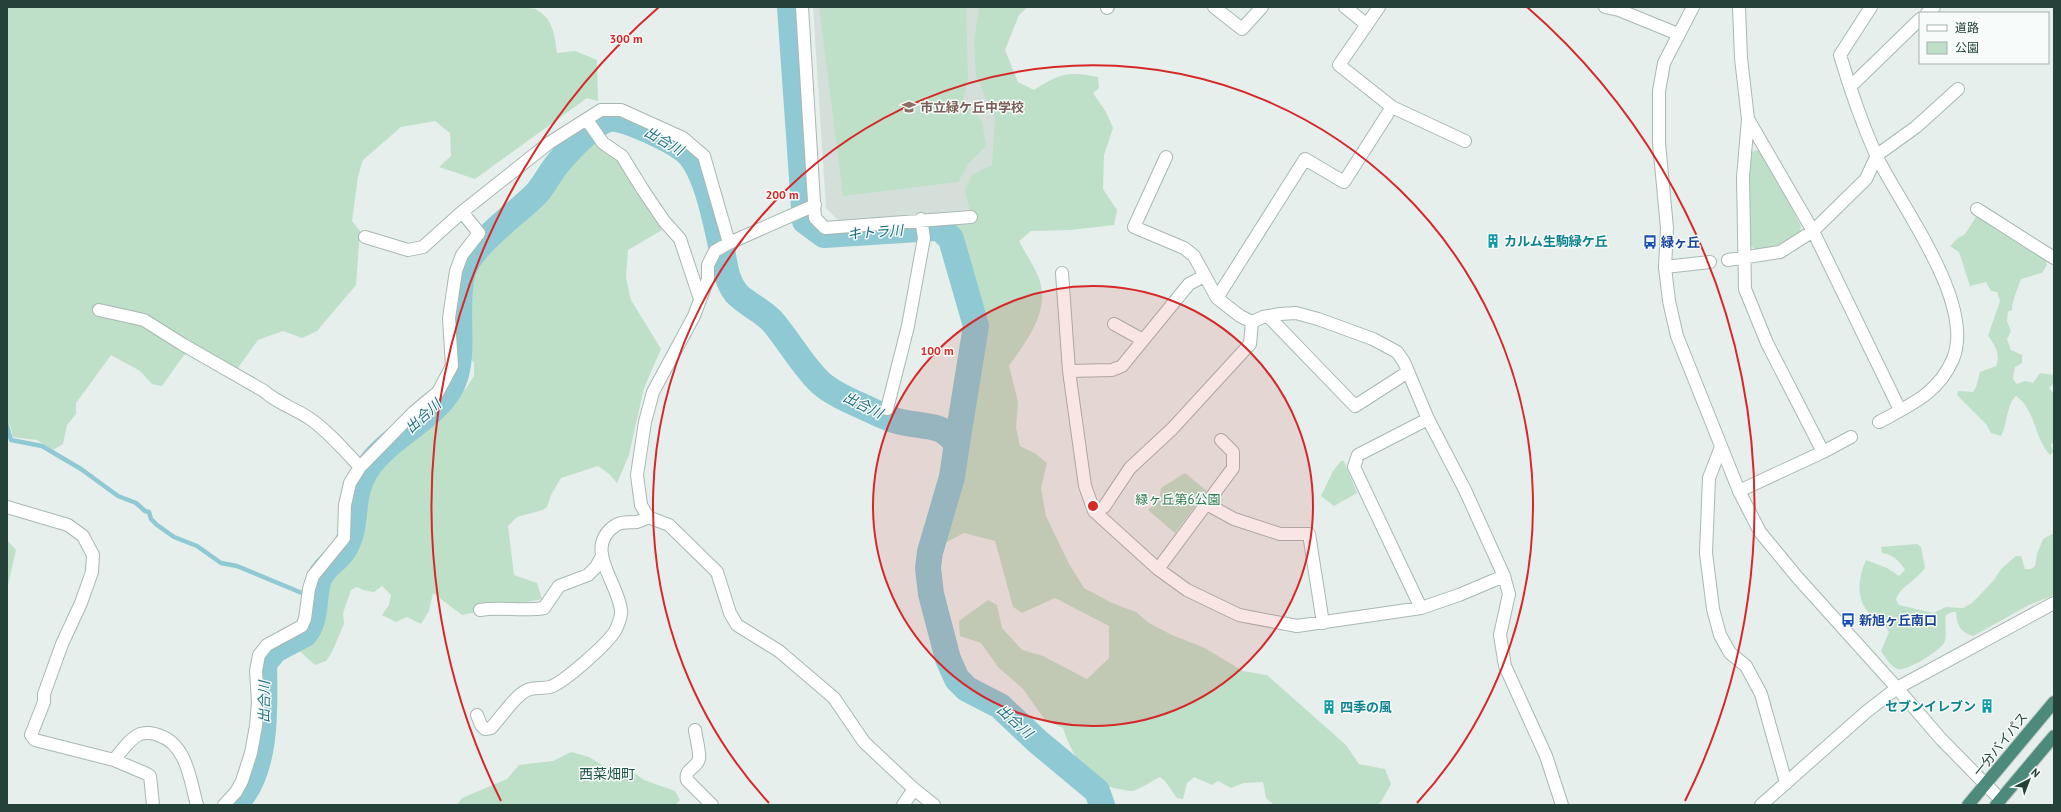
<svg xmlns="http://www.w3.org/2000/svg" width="2061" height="812" viewBox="0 0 2061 812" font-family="'PT Sans','Noto Sans JP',sans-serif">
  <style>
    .built { fill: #d4dfda }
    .green { fill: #bfe0c8 }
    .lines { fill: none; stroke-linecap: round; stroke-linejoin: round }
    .stream { stroke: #8ec9d4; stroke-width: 4.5 }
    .river { stroke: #8ec9d4; stroke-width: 26 }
    .minor-casing { stroke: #a8b8b2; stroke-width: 14 }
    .tertiary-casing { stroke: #a8b8b2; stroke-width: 14 }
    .trunk-casing { stroke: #c2cac8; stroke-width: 14 }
    .minor { stroke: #fff; stroke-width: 12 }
    .tertiary { stroke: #fff; stroke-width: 12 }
    .trunk { stroke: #4c8a7c; stroke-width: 12 }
    .ring { fill: none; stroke: #d62828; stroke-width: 2 }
    .labels { text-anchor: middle; stroke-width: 3; stroke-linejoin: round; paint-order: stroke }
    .education-label { font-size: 13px; font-weight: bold; fill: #785e54; stroke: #f7fbf9; text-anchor: start }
    .culture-label { font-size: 13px; font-weight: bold; fill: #0d838f; stroke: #f7fbf9; text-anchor: start }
    .transit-label { font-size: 13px; font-weight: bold; fill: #164399; stroke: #f7fbf9; text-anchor: start }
    .park-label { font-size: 13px; fill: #2d7a4b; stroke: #f7fbf9 }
    .street-label { font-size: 13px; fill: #24423a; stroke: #f7fbf9 }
    .water-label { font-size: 14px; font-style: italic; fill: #1c6f80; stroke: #f7fbf9 }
    .neighbourhood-label { font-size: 14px; fill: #1f5548; stroke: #f7fbf9 }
    .centre { fill: #d62828; stroke: #f7fbf9; stroke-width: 2 }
    .ring-label { font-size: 12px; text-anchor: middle; font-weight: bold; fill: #d62828; stroke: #f7fbf9; stroke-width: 3; stroke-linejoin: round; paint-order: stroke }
  </style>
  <rect width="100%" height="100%" fill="#e6efeb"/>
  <!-- built -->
  <path class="built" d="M813 7H991L1008 207 839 221 826 208Z"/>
  <!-- green -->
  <path class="green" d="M7 7H513C520 9 529 7 535 9 553 17 555 37 557 53L575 51 597 60 598 101 587 98 475 179 439 167 451 156 450 133 435 121 401 127 363 160 358 176 352 221 360 231 356 285 317 331 302 338 283 331 258 340 237 369 207 353 184 355 162 386 152 384 140 371 111 355 76 403V414L67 425 63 444 53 450 37 440 13 437 10 425 7 423Z
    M819 7H966L968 77 963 102 982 121 986 146 969 163 958 182 843 196Z
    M979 7H1028L1019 15 1005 50 1018 82 1034 90C1060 73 1068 71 1098 77L1099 88 1093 93 1106 112 1113 128 1104 155 1103 189 1117 210 1114 225 1070 230 1031 231 1019 241C1025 253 1033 264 1038 276 1052 309 1027 340 1009 366L1018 402 1016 428 1020 446 1036 454 1047 463 1041 488 1046 516 1068 562 1084 588 1112 603 1136 612 1149 623 1172 635 1205 648 1243 671 1267 675 1346 745 1359 764 1385 769 1391 784 1381 802 1377 805H1274L1266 798 1263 782 1244 783 1231 788 1218 781 1212 785 1194 777 1187 783 1183 799 1177 798 1165 781 1160 777C1151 781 1141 789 1132 791 1129 791 1123 790 1120 789 1090 786 1071 754 1063 728L1045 720 1023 689 998 667 981 643 960 636 959 621 988 600 997 605 1002 628 1022 650 1043 656 1087 679 1109 658V626L1055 598 1022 613 1013 607 995 541 964 533 941 545 960 465 983 329 971 276 954 225 973 224 965 190 972 175 992 165 995 118 976 76 974 41Z
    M590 136 615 156 662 230 628 250 626 278 631 300 661 349 644 388 629 455 617 483 609 474 598 466 561 478 551 495 547 507 543 510 517 517 508 526 514 575 537 583 542 599 462 615 433 593 429 611 421 624 407 617 396 622 382 615 389 605 391 595 382 586 374 592 363 590 357 587 351 590 343 613 344 624 332 652 326 661 315 665 294 646C326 623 311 609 323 579 329 563 348 555 354 539 358 530 356 518 357 508 359 494 364 481 372 469L447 400 465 390 474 376V363L464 350 463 319 467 275 480 252 524 213 547 187 562 165Z
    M1757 150 1762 151 1801 226 1799 236 1794 240 1757 251 1751 246 1747 158 1752 152Z
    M1978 214 2045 258 2047 265 2042 273 2021 279C2018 288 2012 301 2012 310L2008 312 2007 321 2011 331 2007 339 2011 350 2022 355V363L2015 367 2013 379 2017 384 2025 381 2033 383 2040 373 2053 375 2054 383 2049 388 2054 394V442L2051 444 2053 452 2050 455C2034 438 2036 410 2016 396 2006 405 2008 424 2001 436L1991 433 1986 424 1957 395 1958 391 1973 392 1976 387 1980 372 1996 366C2001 355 1995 345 1988 336L2000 301 1997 292 1991 291 1986 282 1970 286 1959 252 1950 246 1958 238 1965 234Z
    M1341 461H1344L1357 493 1334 506 1321 496 1333 471Z
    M1185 473 1207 491 1175 533 1148 510 1159 500 1161 488Z
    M2054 533V595L2029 605 1973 636C1960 632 1957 625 1956 612H1952L1946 615C1944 624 1948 635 1944 643 1939 651 1908 671 1898 669 1891 667 1885 657 1881 651L1889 632 1884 622C1856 612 1855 584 1866 560L1887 568 1899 576 1905 570C1900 561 1892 554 1882 553L1881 547 1917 544 1921 547 1925 568C1916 581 1900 586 1896 600L1899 605 1933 613 1946 607 1963 608 1972 603 1994 580 2001 569 2016 556H2021L2025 569H2031L2035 566 2037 554 2043 539Z
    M7 540 16 550 7 589Z
    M571 752 589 757 602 765 618 770H630L644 780 675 791 680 800 675 805H457L462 798 507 779 519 765 553 761Z"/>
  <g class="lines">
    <!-- stream -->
    <path class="stream" d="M7 426 11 440 42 446 81 469 118 496 136 503 145 511 149 512 151 519 157 525 174 537 197 546 221 563 237 566 314 598"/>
    <!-- river -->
    <path class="river" d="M790 7 805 221 824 235 934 228 941 229 951 239 976 326 957 443
      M234 805C268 774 265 706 264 663L275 650 305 634C317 620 313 597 319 579 325 564 341 559 347 544 358 521 350 498 365 472 386 436 436 420 453 383 466 353 454 309 462 275 468 247 515 215 535 195 543 187 548 176 555 167 565 154 594 122 610 119 624 117 671 140 684 150 706 166 716 224 722 250 725 265 726 280 736 293 746 304 762 310 772 321 788 339 805 370 822 384 831 392 846 399 857 404 869 409 881 416 894 420 908 425 925 424 939 429 945 431 952 438 957 443L952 477 930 552 928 568 931 594 948 659 957 679 967 689 1000 706 1037 741 1097 791 1102 805"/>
    <defs>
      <path id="minor" d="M802 7 815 218 825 228 971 217
        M1214 7 1242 29 1262 7
        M1345 7 1366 24
        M1379 7 1339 65 1392 107 1465 141
        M1605 7 1619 10 1678 34
        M1739 7 1741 58 1748 119 1743 177 1745 289 1767 343 1823 452
        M1871 7 1840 55C1850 89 1862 123 1876 155 1900 205 1976 303 1953 359 1938 394 1910 405 1879 422
        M1107 8 1108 7
        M1927 13 1934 7
        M1850 87 1920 19
        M1748 119 1813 231 1900 410
        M587 120 603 143 622 156 643 190 664 221 680 239 700 299
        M1166 157 1134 227 1184 248 1194 256 1217 298 1240 316 1252 322
        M815 205 729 243 715 251 708 265V279L694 316 653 392 645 422 637 475 641 505 648 517 669 525 717 572 730 613 737 625 779 651 834 698 864 742 914 789 934 805
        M1977 209 2054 258
        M365 237 408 250 423 247 462 212 549 143 601 110H621L683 138 704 156 729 243
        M1728 260 1780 252 1813 231 1866 179 1877 155 1916 127 1958 89
        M1665 267 1710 262
        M1062 273 1069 371 1085 486 1094 511 1158 569 1187 590 1239 615 1297 626 1421 608 1459 595 1504 576
        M1217 298 1305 159 1344 182 1392 107
        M99 310 144 320 182 344 264 391C277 403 294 408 309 418 328 431 344 450 360 467
        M1268 316 1355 406 1408 372
        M1252 322 1263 317 1280 314 1296 313 1318 319 1373 339 1397 352 1404 362 1428 419 1465 490 1504 576 1509 594 1500 635 1505 666 1546 756 1562 805
        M1114 324 1143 340
        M1069 371 1112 370 1122 366 1189 284 1204 276
        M887 409 908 326 924 238 921 219
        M1721 447 1709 478 1706 553 1713 609 1720 635 1730 653 1746 666 1761 694 1786 783
        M1739 491 1823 452 1851 437
        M1205 503 1234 519 1280 534H1309L1323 623
        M7 507 68 525 83 536 93 555 92 572 81 603 62 644 44 694V702L31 735 35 740 114 760 147 774 150 776 153 805
        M1094 511 1104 507 1130 468 1172 429 1250 344 1252 322
        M1158 569 1233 468V452L1221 440
        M1421 608 1354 467 1358 455 1428 419
        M480 610C501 606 523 612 544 608L559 586 588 575 596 567 601 558
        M477 715 481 725 485 729 491 728C501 717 510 703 521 694 530 686 540 689 550 687 563 683 613 640 617 627 619 622 622 615 621 610 618 582 582 547 616 525 623 521 630 523 637 522 641 521 644 519 648 517
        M695 730C696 738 700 751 699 759 697 768 684 769 687 780L712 805
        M114 760C121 752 129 739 140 734 145 732 154 733 158 735 187 744 190 780 197 805
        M224 805 236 792 242 781 251 753 256 726 258 702 256 671 259 655 267 645 302 626 305 619 309 589 313 576 344 538 345 505 350 483 360 467 414 412 438 392 452 366 449 318 456 271 462 255 479 233 462 212
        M903 805 914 789"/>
      <path id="tertiary" d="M1693 7 1664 63 1659 91V143L1667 228 1665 267 1669 301 1677 336 1739 491 1760 532 1797 577 1897 688 1941 739 2000 799
        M1761 805 1866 712 1897 688 2054 603"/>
      <path id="trunk" d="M1968 805 2054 702
        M1996 805 2054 736"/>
    </defs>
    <!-- minor casing -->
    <use href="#minor" class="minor-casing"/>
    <!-- tertiary casing -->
    <use href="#tertiary" class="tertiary-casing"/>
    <!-- trunk casing -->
    <use href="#trunk" class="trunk-casing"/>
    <!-- minor -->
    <use href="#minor" class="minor"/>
    <!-- tertiary -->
    <use href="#tertiary" class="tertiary"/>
    <!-- trunk -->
    <use href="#trunk" class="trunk"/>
  </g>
  <!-- distance rings -->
  <circle cx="1093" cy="506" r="220" fill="#d62828" fill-opacity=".12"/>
  <g class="ring">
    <circle cx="1093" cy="506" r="220"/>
    <path d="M769 803A440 440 0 1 1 1417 803"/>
    <path d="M501 801A661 661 0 0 1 659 7M1527 7A661 661 0 0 1 1685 801"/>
  </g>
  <!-- icons -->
  <defs>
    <symbol id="school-bare" viewBox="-9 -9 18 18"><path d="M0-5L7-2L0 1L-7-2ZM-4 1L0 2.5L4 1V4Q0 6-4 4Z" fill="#8d6e63" stroke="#f7fbf9" stroke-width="2.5" paint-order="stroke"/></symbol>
    <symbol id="building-bare" viewBox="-9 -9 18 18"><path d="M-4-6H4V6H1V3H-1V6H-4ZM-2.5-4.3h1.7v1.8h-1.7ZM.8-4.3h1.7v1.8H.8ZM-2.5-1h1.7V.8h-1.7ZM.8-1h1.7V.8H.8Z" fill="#0f9aa8" stroke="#f7fbf9" stroke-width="2.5" paint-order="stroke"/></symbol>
    <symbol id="bus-bare" viewBox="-9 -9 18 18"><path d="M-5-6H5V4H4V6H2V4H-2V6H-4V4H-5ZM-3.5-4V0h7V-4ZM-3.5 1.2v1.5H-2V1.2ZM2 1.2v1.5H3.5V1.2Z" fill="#1a4fb4" stroke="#f7fbf9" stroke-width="2.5" paint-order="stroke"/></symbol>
  </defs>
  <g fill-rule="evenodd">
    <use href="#school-bare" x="899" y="97" width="20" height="20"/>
    <use href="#building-bare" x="1483" y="231" width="20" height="20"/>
    <use href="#bus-bare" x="1640" y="232" width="20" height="20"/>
    <use href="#bus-bare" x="1838" y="610" width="20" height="20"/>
    <use href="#building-bare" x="1977" y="696" width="20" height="20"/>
    <use href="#building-bare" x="1319" y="697" width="20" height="20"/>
  </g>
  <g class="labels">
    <!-- education labels -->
    <g class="education-label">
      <text x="920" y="112">市立緑ケ丘中学校</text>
    </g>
    <!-- culture labels -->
    <g class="culture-label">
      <text x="1504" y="246">カルム生駒緑ケ丘</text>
      <text x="1976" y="711" text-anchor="end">セブンイレブン</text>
      <text x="1340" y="712">四季の風</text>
    </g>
    <!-- transit labels -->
    <g class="transit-label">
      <text x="1661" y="247">緑ヶ丘</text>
      <text x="1859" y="625">新旭ヶ丘南口</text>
    </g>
    <!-- park labels -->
    <g class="park-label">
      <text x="1178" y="504">緑ヶ丘第6公園</text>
    </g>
    <!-- street labels -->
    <g class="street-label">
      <text transform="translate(2000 744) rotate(-51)" y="5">一分バイパス</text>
    </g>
    <!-- water labels -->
    <g class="water-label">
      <text transform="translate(664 141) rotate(30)" y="5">出合川</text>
      <text transform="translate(875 232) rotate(-4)" y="5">キトラ川</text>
      <text transform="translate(863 405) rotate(26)" y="5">出合川</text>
      <text transform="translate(423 416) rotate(-42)" y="5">出合川</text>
      <text transform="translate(264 702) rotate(-89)" y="5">出合川</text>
      <text transform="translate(1015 721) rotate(42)" y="5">出合川</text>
    </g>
    <!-- neighbourhood labels -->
    <g class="neighbourhood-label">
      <text x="607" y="779">西菜畑町</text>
    </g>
  </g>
  <circle cx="1093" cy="506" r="6" class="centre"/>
  <g class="ring-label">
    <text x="626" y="43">300 m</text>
    <text x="782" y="199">200 m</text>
    <text x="937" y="355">100 m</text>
  </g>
  <!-- border -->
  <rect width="2061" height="812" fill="none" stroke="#24423a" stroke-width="16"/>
  <!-- legend -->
  <rect x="1919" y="12" width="130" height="52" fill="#f7fbf9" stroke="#a3b1ad"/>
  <rect x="1927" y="25" width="20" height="6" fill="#ffffff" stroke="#a3b1ad"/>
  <text x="1955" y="32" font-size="12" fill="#24423a">道路</text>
  <rect x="1927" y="42" width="20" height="12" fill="#bfe0c8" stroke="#a3b1ad"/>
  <text x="1955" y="52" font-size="12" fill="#24423a">公園</text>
  <!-- north arrow -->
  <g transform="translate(2029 780) rotate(42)" stroke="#f7fbf9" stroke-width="3" paint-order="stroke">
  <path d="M0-3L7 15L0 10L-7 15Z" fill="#24423a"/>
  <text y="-6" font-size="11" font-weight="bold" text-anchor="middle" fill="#24423a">N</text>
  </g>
</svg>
